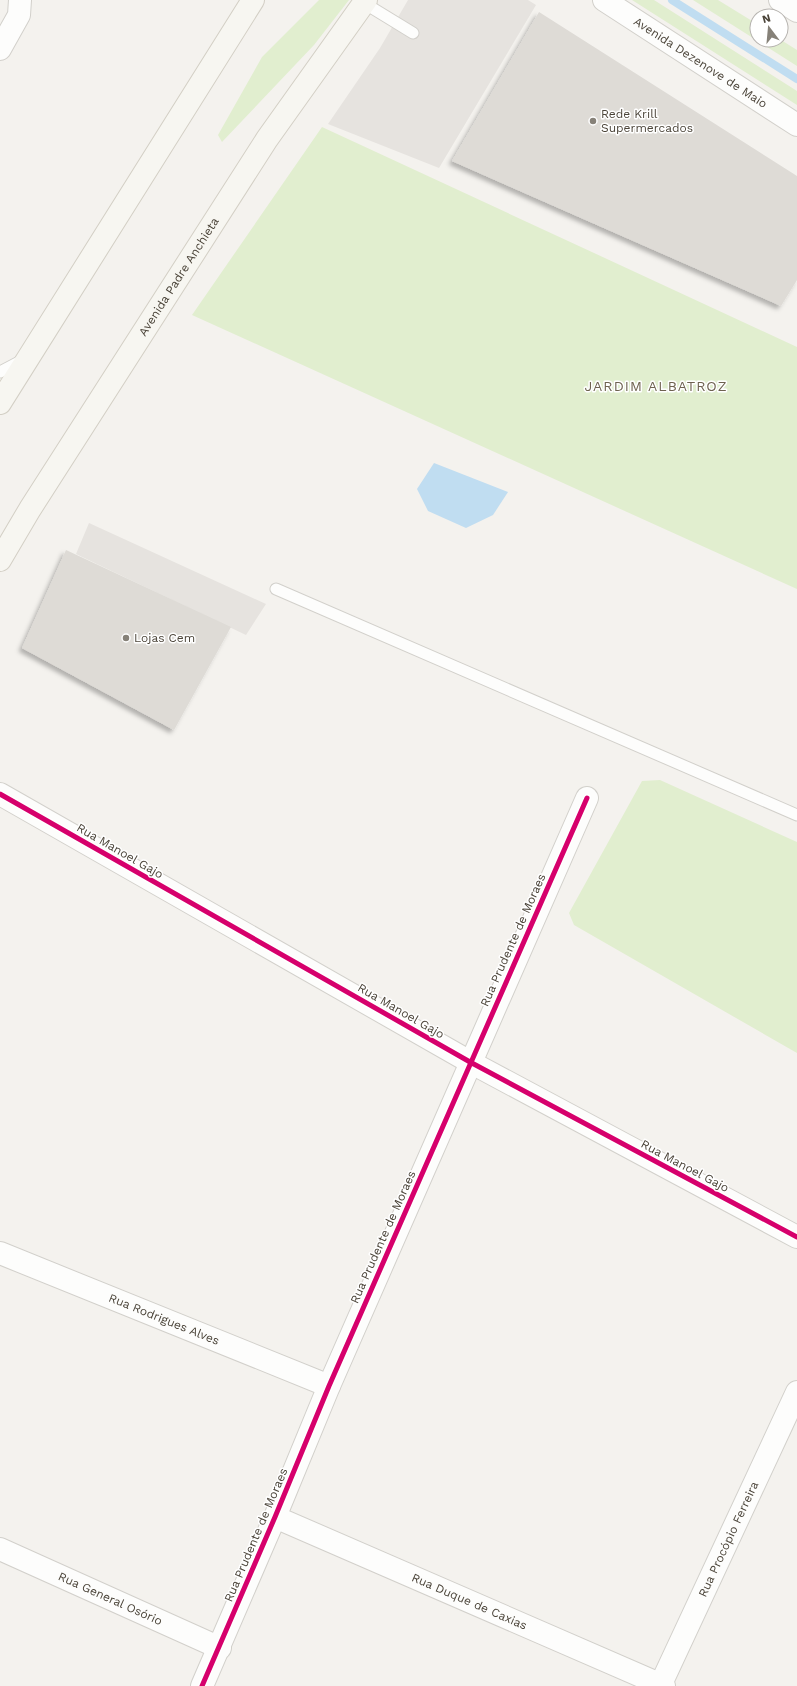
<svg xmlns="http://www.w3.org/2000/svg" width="797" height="1686" viewBox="0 0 797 1686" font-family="'Work Sans',sans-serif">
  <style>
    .green { fill: #e1eecf }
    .parking { fill: #e6e3df }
    .water { fill: #c0ddf1 }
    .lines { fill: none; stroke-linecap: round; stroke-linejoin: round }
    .stream { stroke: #c0ddf1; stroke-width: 8 }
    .building { fill: #dedbd6; filter: url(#shadow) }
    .service-casing { stroke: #d2d0cb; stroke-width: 13 }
    .minor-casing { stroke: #d2d0cb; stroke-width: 24 }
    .tertiary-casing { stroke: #d2d0cb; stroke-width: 24 }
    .secondary-casing { stroke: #d3cfc5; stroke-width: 24 }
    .service { stroke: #fdfdfc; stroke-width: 11 }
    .minor { stroke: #fdfdfc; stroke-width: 22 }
    .tertiary { stroke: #fdfdfc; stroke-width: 22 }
    .secondary { stroke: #f7f6f1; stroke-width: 22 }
    .cycleway-casing { stroke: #fff; stroke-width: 8 }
    .cycleway { stroke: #d6006c; stroke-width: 5 }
    .poi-dot { fill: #868178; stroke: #fff; stroke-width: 1.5 }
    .labels { text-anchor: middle; stroke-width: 3; stroke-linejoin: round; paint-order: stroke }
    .street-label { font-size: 12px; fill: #4b4439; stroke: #fff }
    .poi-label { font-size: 12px; fill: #4b4439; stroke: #fff; text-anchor: start }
    .quarter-label { font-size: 14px; letter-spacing: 1px; fill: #6e6250; stroke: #fff }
  </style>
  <defs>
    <filter id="shadow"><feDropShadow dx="-3.5" dy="3.5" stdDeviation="2" flood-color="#0004"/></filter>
  </defs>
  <rect width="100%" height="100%" fill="#f4f2ee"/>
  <!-- green -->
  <path class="green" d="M319 0H349L314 45 222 142 218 135 262 57Z
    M632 0H654L797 91V105Z
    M693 0H718L757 24V40H781L797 50V66Z
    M322 127 797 347V589L192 315Z
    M660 780 797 842V1053L574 925 569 913 642 781Z"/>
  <!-- parking -->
  <path class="parking" d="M408 0H528L536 5 439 168 328 124 380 48Z
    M89 523 266 604 246 635 76 554Z"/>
  <!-- water -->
  <path class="water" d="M434 463 508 492 493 515 466 528 428 511 417 489Z"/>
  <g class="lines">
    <!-- stream -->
    <path class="stream" d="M672 0 797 79"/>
  </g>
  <!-- building -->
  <path class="building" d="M539 12 797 176V280L781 306 452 161Z
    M66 550 231 627 174 730 22 648Z"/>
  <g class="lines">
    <defs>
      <path id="service" d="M364 3 413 33
        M0 372 23 360
        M276 589 797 815"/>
      <g id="minor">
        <path d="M0 49 19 15 20 0"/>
        <path d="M0 794 470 1062 797 1237"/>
        <path id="s1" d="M0 1253 329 1386"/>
        <path id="s2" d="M275 1517 664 1686"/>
        <path id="s3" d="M0 1549 220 1648"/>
        <path d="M202 1686 275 1517 329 1386 587 798"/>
        <path id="s4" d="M660 1686 797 1392"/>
      </g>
      <g id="tertiary">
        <path id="s5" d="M604 0 797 125"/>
        <path d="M780 0 797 11"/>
      </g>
      <g id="secondary">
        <path d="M0 403 253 0"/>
        <path id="s6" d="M0 560 30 509 267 139 366 0"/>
      </g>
    </defs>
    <!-- service casing -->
    <use href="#service" class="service-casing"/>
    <!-- minor casing -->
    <use href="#minor" class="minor-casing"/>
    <!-- tertiary casing -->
    <use href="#tertiary" class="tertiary-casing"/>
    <!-- secondary casing -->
    <use href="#secondary" class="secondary-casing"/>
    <!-- service -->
    <use href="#service" class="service"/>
    <!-- minor -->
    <use href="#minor" class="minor"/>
    <!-- tertiary -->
    <use href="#tertiary" class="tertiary"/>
    <!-- secondary -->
    <use href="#secondary" class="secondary"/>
    <defs>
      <path id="cycleway" d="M0 794 470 1062 797 1237
        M202 1686 275 1517 329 1386 587 798"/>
    </defs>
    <!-- cycleway casing -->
    <use href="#cycleway" class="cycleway-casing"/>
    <!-- cycleway -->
    <use href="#cycleway" class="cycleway"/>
  </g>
  <!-- markers -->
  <g class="poi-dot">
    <circle cx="593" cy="121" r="4"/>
    <circle cx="126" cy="638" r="4"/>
  </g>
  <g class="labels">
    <!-- street labels -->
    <g class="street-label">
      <text dy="4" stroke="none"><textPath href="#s5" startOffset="115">Avenida Dezenove de Maio</textPath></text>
      <text dy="4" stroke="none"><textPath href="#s6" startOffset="335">Avenida Padre Anchieta</textPath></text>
      <text transform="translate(120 851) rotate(30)" y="4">Rua Manoel Gajo</text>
      <text transform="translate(513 940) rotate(-66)" y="4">Rua Prudente de Moraes</text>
      <text transform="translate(401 1011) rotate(30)" y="4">Rua Manoel Gajo</text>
      <text transform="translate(685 1166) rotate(28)" y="4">Rua Manoel Gajo</text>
      <text transform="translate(383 1237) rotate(-66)" y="4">Rua Prudente de Moraes</text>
      <text dy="4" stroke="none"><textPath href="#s1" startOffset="177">Rua Rodrigues Alves</textPath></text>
      <text transform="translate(256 1535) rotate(-67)" y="4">Rua Prudente de Moraes</text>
      <text dy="4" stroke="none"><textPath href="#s4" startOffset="162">Rua Procópio Ferreira</textPath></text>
      <text dy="4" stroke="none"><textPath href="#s3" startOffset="121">Rua General Osório</textPath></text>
      <text dy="4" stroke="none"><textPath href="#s2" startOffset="212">Rua Duque de Caxias</textPath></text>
    </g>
    <!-- poi labels -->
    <g class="poi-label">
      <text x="601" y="118">Rede Krill<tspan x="601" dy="14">Supermercados</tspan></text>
      <text x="134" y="642">Lojas Cem</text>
    </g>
    <!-- quarter labels -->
    <g class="quarter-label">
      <text x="656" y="391">JARDIM ALBATROZ</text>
    </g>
  </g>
  <!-- north arrow -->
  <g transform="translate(769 28) rotate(344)"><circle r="19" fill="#ffffff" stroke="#b7b4b0"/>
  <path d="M0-3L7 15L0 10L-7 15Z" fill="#868178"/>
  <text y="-6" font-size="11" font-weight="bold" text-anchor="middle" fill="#4b4439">N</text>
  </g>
</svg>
